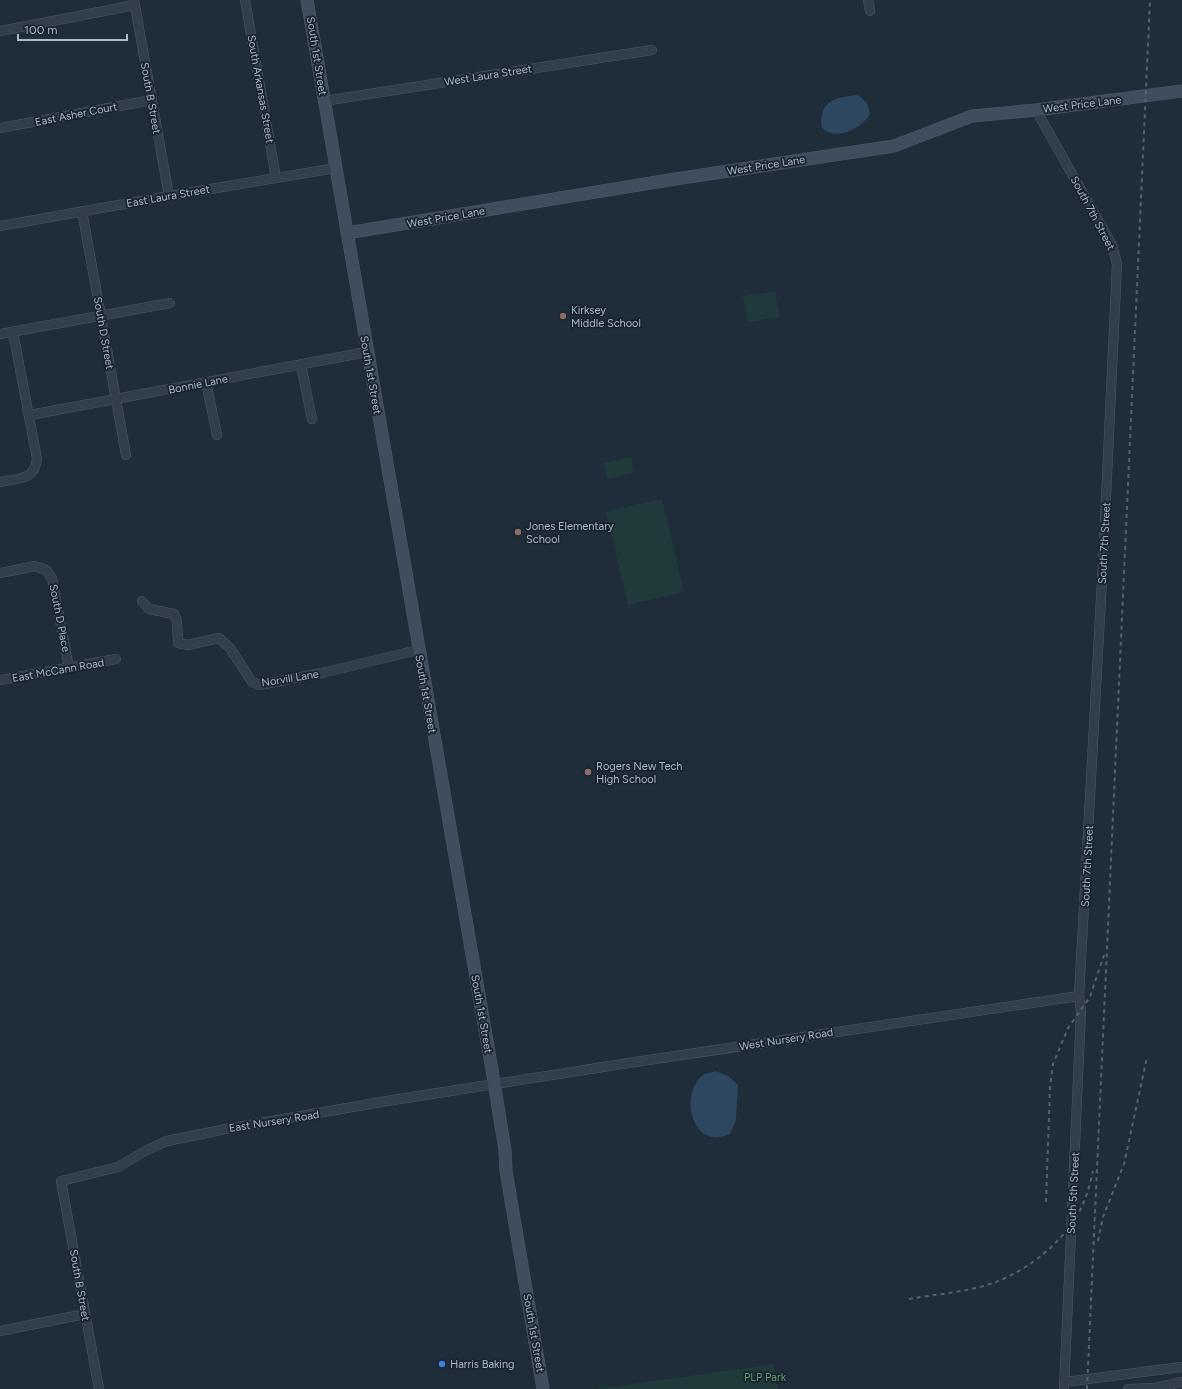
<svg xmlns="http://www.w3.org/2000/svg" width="1182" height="1389" viewBox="0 0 1182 1389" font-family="Figtree,sans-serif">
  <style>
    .green { fill: #203a3b }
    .water { fill: #2e4761 }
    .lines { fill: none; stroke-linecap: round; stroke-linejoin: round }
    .street-casing { stroke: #4d5965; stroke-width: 10 }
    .secondary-casing { stroke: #4d5965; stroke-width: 13 }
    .street { stroke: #323e4b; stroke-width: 9 }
    .secondary { stroke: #404d5e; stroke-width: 12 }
    .rail { stroke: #546272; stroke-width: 2; stroke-dasharray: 4 4; stroke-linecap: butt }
    .education-dot { fill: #8d6e63; stroke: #18232f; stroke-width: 1.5 }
    .shop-dot { fill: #3f7fe0; stroke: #18232f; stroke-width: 1.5 }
    .labels { text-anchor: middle; stroke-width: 3.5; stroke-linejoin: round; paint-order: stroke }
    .street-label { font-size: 11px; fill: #adb9c7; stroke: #18232f }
    .poi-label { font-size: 11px; fill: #adb9c7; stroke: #18232f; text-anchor: start }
    .park-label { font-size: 11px; fill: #629a6b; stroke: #18232f }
  </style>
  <rect width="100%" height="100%" fill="#1f2c3a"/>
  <!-- green -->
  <path class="green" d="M775 291 780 317 748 322 743 296Z
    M631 457 634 473 607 479 604 463Z
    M662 499 684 592 628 605 606 512Z
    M774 1364 778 1389H596Z"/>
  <!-- water -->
  <path class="water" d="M858 95 867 103 870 114C862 128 836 142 822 128 818 101 835 97 858 95Z
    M715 1071 728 1076 738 1085 736 1120 730 1134C691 1152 679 1093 703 1075 706 1073 712 1073 715 1071Z"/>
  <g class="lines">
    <defs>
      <path id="street" d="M134 0 169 196
        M245 0 276 178
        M868 0 870 11
        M0 31 135 5
        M324 101 652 50
        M1036 110 1112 245 1117 264 1103 562 1079 996 1081 1011 1064 1389
        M0 128 152 100
        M82 211 126 455
        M0 226 169 196 336 168
        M0 334 170 303
        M301 365 312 419
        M206 382 217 435
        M30 415 367 352
        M0 482C18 478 34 481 37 459L13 332
        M0 573 35 566 46 570 52 578 69 668
        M142 601 149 609 174 614 177 621 178 643 188 645 219 638 230 648 252 682 260 685 326 672 418 650
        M0 680 116 659
        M0 1331 85 1314
        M1065 1382 1182 1367
        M99 1389 61 1181 118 1167 147 1150 167 1141 226 1129 387 1101 635 1062 1079 996
        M1128 1389 1155 1388 1182 1382"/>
      <path id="secondary" d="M307 0 492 1070 505 1150 506 1171 543 1389
        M347 233 669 180 894 146 972 116 1036 110 1182 91"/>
    </defs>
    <!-- street casing -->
    <use href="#street" class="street-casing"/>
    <!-- secondary casing -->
    <use href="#secondary" class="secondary-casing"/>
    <!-- street -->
    <use href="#street" class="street"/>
    <!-- secondary -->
    <use href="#secondary" class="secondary"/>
    <!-- rail -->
    <path class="rail" d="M1046 1202 1050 1087 1053 1064 1068 1028 1090 997 1104 955
      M1098 1241 1103 1217 1124 1164 1147 1057
      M909 1299C937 1294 969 1292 996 1282 1029 1269 1062 1243 1079 1212 1086 1199 1090 1185 1093 1171
      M1087 1389 1150 0"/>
  </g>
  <!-- markers -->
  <g class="education-dot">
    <circle cx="563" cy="316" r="4"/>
    <circle cx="518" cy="532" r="4"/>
    <circle cx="588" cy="772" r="4"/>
  </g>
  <circle class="shop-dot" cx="442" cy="1364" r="4"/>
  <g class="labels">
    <!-- street labels -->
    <g class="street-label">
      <text transform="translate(317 56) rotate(81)" y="4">South 1st Street</text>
      <text transform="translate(488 75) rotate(-9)" y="4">West Laura Street</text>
      <text transform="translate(261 89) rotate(80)" y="4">South Arkansas Street</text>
      <text transform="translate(151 98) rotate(80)" y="4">South B Street</text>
      <text transform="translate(1082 104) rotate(-7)" y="4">West Price Lane</text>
      <text transform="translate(76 114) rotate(-11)" y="4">East Asher Court</text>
      <text transform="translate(766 165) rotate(-9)" y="4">West Price Lane</text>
      <text transform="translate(168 196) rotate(-10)" y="4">East Laura Street</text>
      <text transform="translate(1093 213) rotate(62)" y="4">South 7th Street</text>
      <text transform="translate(446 217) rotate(-10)" y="4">West Price Lane</text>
      <text transform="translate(104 333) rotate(80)" y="4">South D Street</text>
      <text transform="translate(371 375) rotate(80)" y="4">South 1st Street</text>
      <text transform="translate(198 384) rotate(-11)" y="4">Bonnie Lane</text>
      <text transform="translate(1104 543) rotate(-87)" y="4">South 7th Street</text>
      <text transform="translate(60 618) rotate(79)" y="4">South D Place</text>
      <text transform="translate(58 670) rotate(-10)" y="4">East McCann Road</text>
      <text transform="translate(290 678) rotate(-9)" y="4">Norvill Lane</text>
      <text transform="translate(426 694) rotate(80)" y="4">South 1st Street</text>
      <text transform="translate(1087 866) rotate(-87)" y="4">South 7th Street</text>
      <text transform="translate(482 1014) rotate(80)" y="4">South 1st Street</text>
      <text transform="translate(786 1039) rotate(-9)" y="4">West Nursery Road</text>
      <text transform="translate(274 1121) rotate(-9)" y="4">East Nursery Road</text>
      <text transform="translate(1073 1193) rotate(-87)" y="4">South 5th Street</text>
      <text transform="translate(80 1285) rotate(80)" y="4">South B Street</text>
      <text transform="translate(534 1333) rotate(80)" y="4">South 1st Street</text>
    </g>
    <!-- poi labels -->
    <g class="poi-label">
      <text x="571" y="314">Kirksey<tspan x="571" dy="13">Middle School</tspan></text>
      <text x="526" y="530">Jones Elementary<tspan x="526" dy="13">School</tspan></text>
      <text x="596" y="770">Rogers New Tech<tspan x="596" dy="13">High School</tspan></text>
      <text x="450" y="1368">Harris Baking</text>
    </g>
    <!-- park labels -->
    <g class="park-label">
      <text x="765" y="1381">PLP Park</text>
    </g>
  </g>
  <!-- scale -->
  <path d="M18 34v6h109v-6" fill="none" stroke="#adb9c7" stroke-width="2"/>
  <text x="24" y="34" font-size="12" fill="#adb9c7" stroke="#18232f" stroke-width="3" paint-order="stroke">100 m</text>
</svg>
